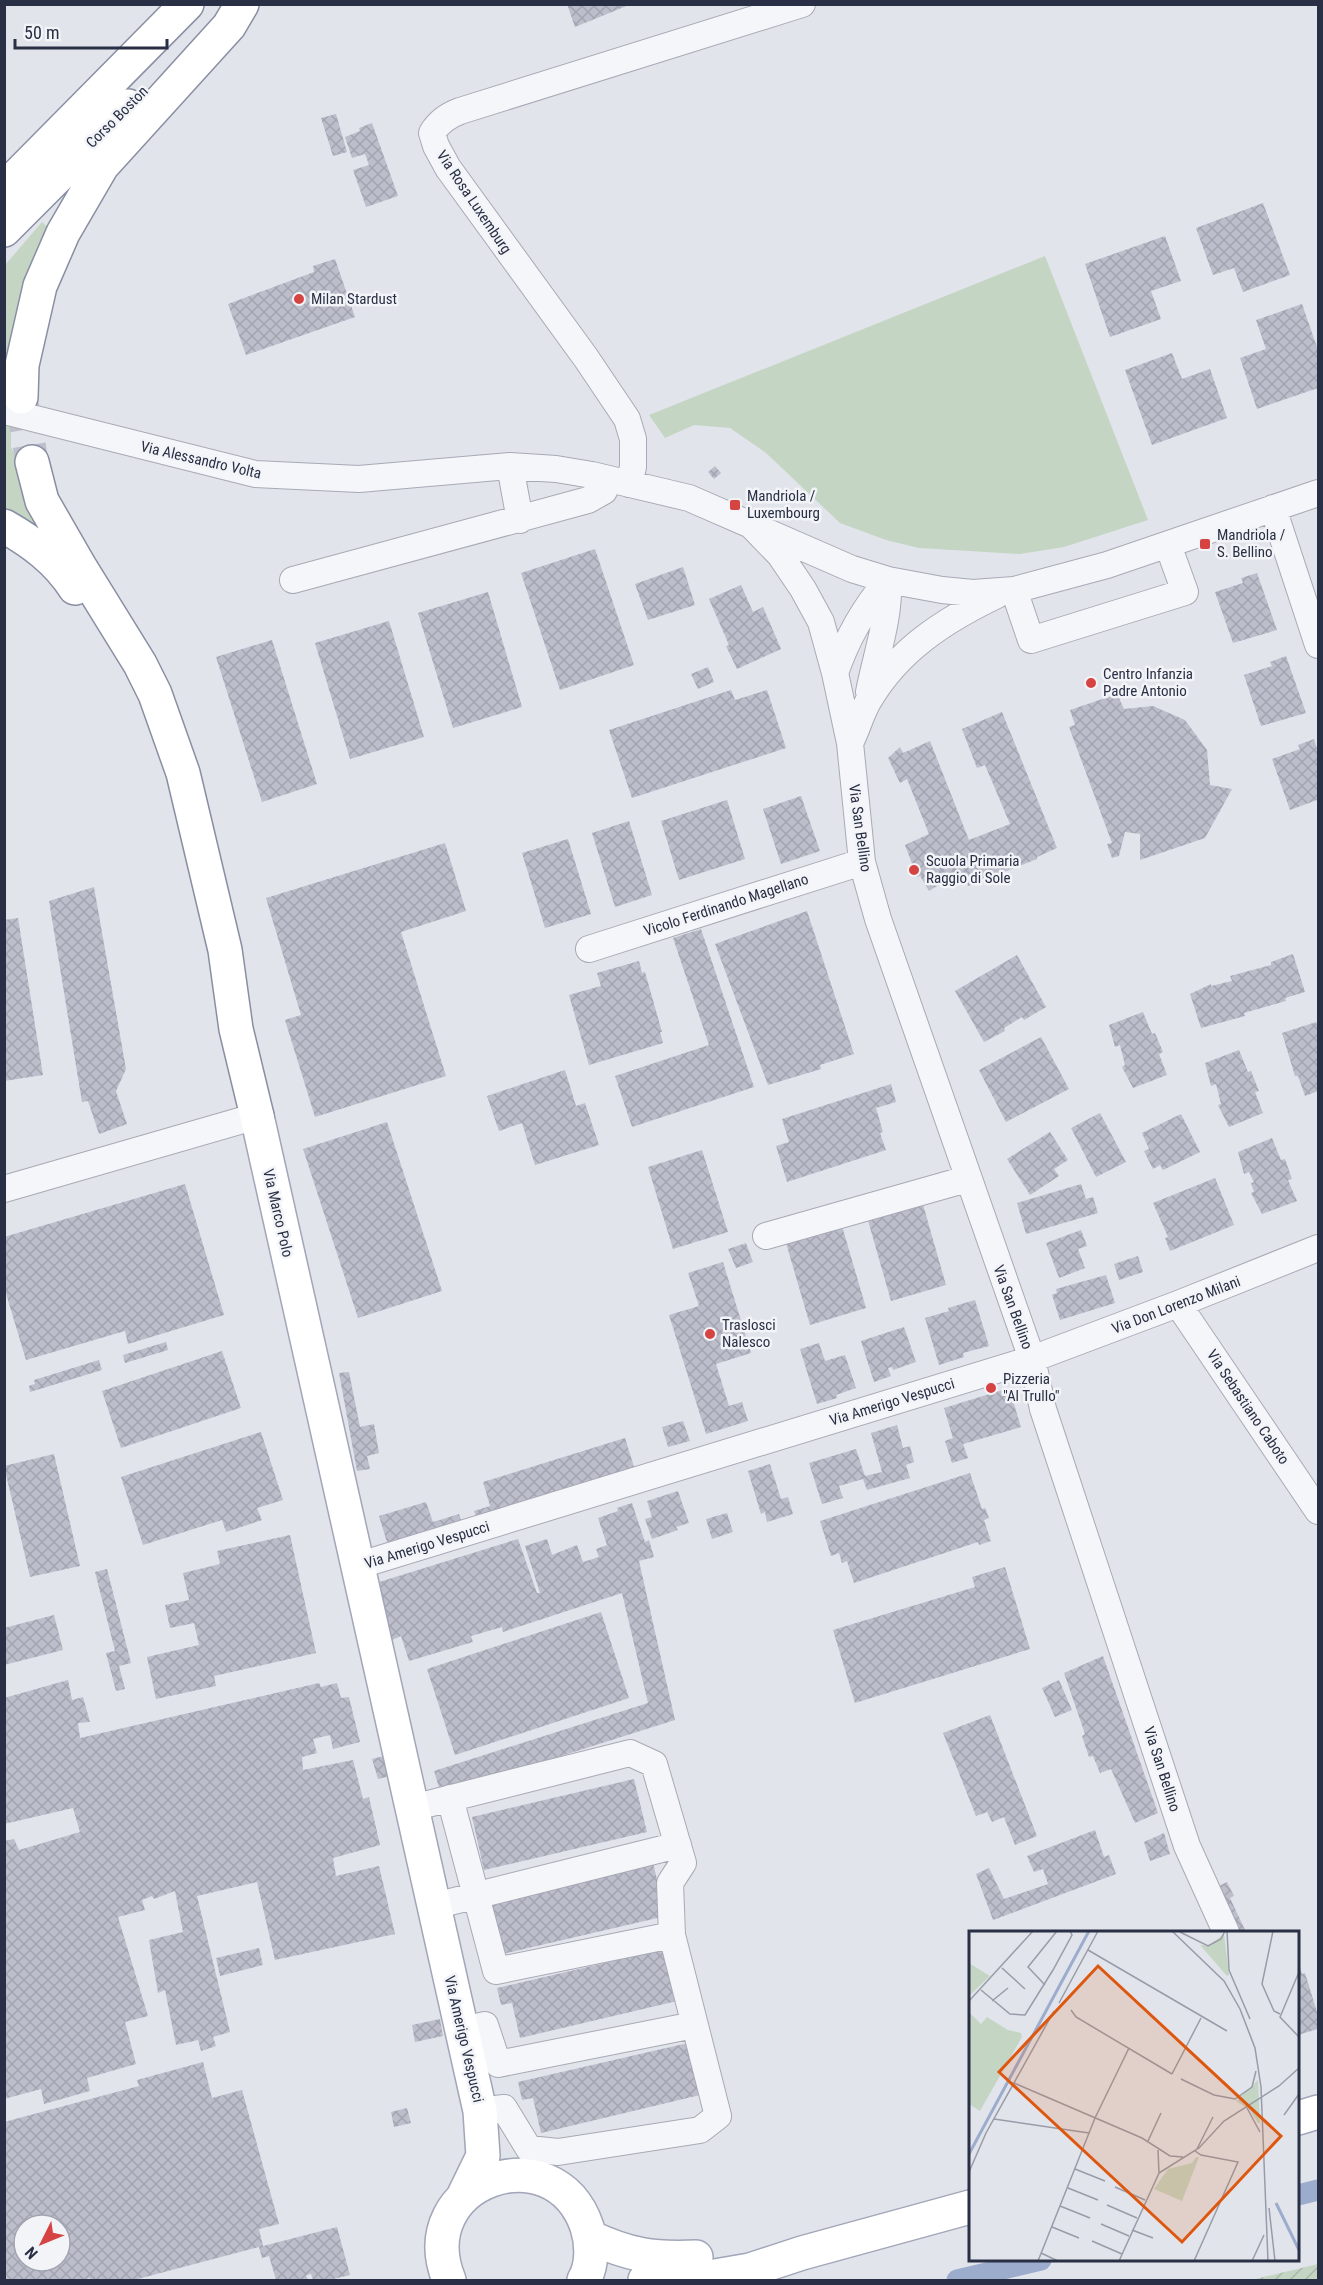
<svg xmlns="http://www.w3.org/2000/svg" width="1323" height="2285" viewBox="0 0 1323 2285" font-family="'Roboto Condensed',sans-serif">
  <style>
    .green { fill: #c5d5c3 }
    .garden { fill: url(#garden-furrows) }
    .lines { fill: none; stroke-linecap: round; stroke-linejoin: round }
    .canal { stroke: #9caccd; stroke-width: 21 }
    .building { fill: url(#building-cross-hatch); fill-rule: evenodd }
    .highway-tunnel { stroke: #bdc0ca; stroke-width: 33; stroke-dasharray: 33 16; stroke-linecap: butt }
    .minor-casing { stroke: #a7aab6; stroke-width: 28 }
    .major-casing { stroke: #a1a6b8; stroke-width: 36 }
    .highway-casing { stroke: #898fa3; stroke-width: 36 }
    .minor { stroke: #f5f6f9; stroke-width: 26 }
    .major { stroke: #fff; stroke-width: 33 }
    .highway { stroke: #fff; stroke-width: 33 }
    .poi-dot { fill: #d54342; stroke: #f2f4f8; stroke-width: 2 }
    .labels { text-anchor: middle; stroke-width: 5; stroke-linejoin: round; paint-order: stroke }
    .street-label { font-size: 15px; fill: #292f44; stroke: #f2f4f8 }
    .poi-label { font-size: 15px; fill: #292f44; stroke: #f2f4f8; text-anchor: start }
    .inset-river { fill: none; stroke: #9caccd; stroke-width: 3 }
    .inset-road { fill: none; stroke: #989ca8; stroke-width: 1.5 }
    .view { fill: #de570f; fill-opacity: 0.15; stroke: #de570f; stroke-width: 3 }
    .inset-edge { fill: none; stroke: #292f44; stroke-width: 3 }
  </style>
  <defs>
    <pattern id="garden-furrows" width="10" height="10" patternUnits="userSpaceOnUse" patternTransform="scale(1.5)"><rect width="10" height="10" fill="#c5d5c3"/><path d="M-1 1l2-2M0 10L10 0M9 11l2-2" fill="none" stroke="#a9b7a9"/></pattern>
    <pattern id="building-cross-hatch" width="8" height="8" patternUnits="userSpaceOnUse" patternTransform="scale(1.5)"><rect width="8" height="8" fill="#bcbfcb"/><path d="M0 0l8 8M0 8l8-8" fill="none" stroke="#a2a4b0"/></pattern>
  </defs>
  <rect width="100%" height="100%" fill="#e2e4eb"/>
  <!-- green -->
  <path class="green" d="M42 222 52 231 11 370V447L37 502 40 518 27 530 5 517V265Z
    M1045 256 1148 520 1064 547 1020 554 919 548 886 540 840 523 766 453 730 428 694 425 665 438 649 415Z"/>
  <!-- garden -->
  <path class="garden" d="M1318 2264V2280H1251Z"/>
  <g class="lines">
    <!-- canal -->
    <path class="canal" d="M1298 2195 1318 2190
      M957 2280 1041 2260"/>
  </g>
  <!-- building -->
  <path class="building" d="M567 4H629V5L575 27Z
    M336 114 347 152 333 156 321 118Z
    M372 123 398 196 366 207 353 170 369 165 365 154 352 158 345 137 360 131 359 128Z
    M1263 203 1290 275 1243 292 1234 268 1213 275 1196 228Z
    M1165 236 1181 281 1151 291 1161 319 1110 337 1085 264Z
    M335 259 355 317 246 355 228 304 314 272 313 266Z
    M1302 304 1318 350V388L1257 409 1240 358 1266 349 1256 320Z
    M1172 353 1182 379 1210 369 1227 418 1152 445 1125 370Z
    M715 466 721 473 714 479 708 472Z
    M595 549 634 665 560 690 521 573Z
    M683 567 695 605 648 620 635 584Z
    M1257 573 1277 630 1233 643 1215 592 1243 583 1241 578Z
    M741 585 753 612 763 607 781 649 737 669 726 646 729 645 709 599Z
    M488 592 522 707 453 728 418 613Z
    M389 621 424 737 350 759 315 643Z
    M272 640 317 784 262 802 216 657Z
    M1286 656 1306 713 1261 726 1244 675 1272 666 1270 662Z
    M708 667 714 682 698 689 691 674Z
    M731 690 735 700 767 690 786 748 632 798 609 730Z
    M1117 694 1124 709 1153 706 1185 720 1207 750 1210 785 1232 789 1205 838 1140 860V834L1125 832 1119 856 1112 858 1107 844 1112 843 1069 727 1075 725 1070 710Z
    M1002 712 1057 848 1037 857V859L968 886 965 874 950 878 929 891 920 876 917 877 905 845 929 834 907 779 900 783 888 758 900 747 903 753 930 741 969 840 1010 824 985 765 977 768 962 729Z
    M1314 739 1318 752V805L1317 800 1290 810 1272 759 1300 749 1298 745Z
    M801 796 820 851 781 864 763 809Z
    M727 800 745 859 679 880 661 821Z
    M629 821 652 895 615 907 592 833Z
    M568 839 591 914 545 928 522 853Z
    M445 843 466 911 401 932 446 1076 315 1117 285 1020 301 1015 266 898Z
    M94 887 126 1069 116 1091 127 1124 99 1134 88 1101 82 1102 49 901Z
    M807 911 854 1054 820 1065 821 1069 768 1085 715 944Z
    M18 918 43 1075 4 1081V920Z
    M701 929 754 1087 632 1127 615 1076 709 1045 673 938Z
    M1293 954 1305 992 1285 998 1286 1001 1244 1013 1245 1016 1201 1028 1190 994 1211 984V986L1232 981 1230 976 1271 965V962Z
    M1017 955 1046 1007 1024 1020 1022 1017 1004 1028 1005 1031 984 1042 955 991Z
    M639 961 642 973 645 972 662 1032H660L663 1043 589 1065 569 995 601 986 597 973Z
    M1143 1012 1152 1034 1155 1033 1163 1052 1159 1054 1167 1075 1133 1088 1122 1067 1125 1065 1120 1045 1115 1047 1109 1025Z
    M1316 1022 1318 1028V1091L1305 1096 1298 1076H1295L1282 1033Z
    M1041 1037 1069 1089 1006 1122 979 1070Z
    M1239 1050 1248 1072 1251 1071 1259 1091 1255 1092 1263 1113 1229 1127 1218 1105 1221 1104 1216 1084 1211 1086 1205 1063Z
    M565 1070 576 1106 585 1103 599 1145 535 1165 522 1123 499 1131 487 1096Z
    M891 1084 896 1102 876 1108 883 1132 880 1133 886 1150 787 1182 776 1146 789 1142 782 1119Z
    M1100 1113 1126 1162 1096 1177 1071 1128Z
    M1181 1114 1200 1152 1163 1170 1160 1165 1153 1169 1144 1151 1149 1149 1142 1133Z
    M387 1122 442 1291 358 1318 303 1149Z
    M1050 1132 1068 1160 1054 1169 1059 1176 1030 1195 1007 1159Z
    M1272 1138 1281 1160 1285 1159 1292 1179 1288 1180 1297 1201 1262 1214 1251 1193 1254 1192 1251 1183 1254 1182 1249 1172 1244 1174 1238 1152Z
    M702 1150 728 1232 673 1249 648 1167Z
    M1215 1178 1234 1225 1170 1251 1165 1238 1168 1237 1153 1203Z
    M185 1184 224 1315 128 1344 125 1331 26 1360 4 1287V1237Z
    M1081 1184 1086 1199 1093 1197 1098 1213 1026 1234 1017 1203Z
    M922 1201 946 1285 891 1301 867 1217Z
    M842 1226 866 1308 810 1325 786 1243Z
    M1081 1230 1087 1246 1078 1249 1085 1268 1059 1278 1046 1243Z
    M746 1243 753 1262 736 1268 728 1249Z
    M1138 1256 1143 1272 1119 1280 1114 1264Z
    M723 1262 751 1353 716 1364 729 1406 742 1402 748 1421 706 1434 669 1315 699 1306 688 1273Z
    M1106 1275 1115 1303 1060 1320 1052 1295 1057 1293 1056 1289Z
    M975 1300 989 1346 963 1353 964 1357 939 1365 925 1318 949 1311 948 1308Z
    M904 1327 916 1362 893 1370 892 1367 888 1368 891 1376 874 1382 861 1341Z
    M166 1342 168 1350 125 1363 123 1355Z
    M819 1343 825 1361 845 1355 856 1388 836 1395 837 1398 817 1404 800 1349Z
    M222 1351 241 1408 121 1448 102 1391Z
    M99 1360 102 1370 30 1392 29 1386 35 1384 34 1380Z
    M349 1372 360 1427 374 1424 379 1453 367 1456 370 1469 357 1471 339 1373Z
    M1009 1388 1021 1427 963 1444 968 1458 952 1463 945 1441 953 1438 944 1408Z
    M683 1421 690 1441 668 1447 662 1427Z
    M897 1425 903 1448 910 1446 914 1462 906 1465 910 1478 867 1490 863 1479 839 1486 843 1498 822 1504 809 1463 856 1449 865 1476 882 1472 871 1433Z
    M261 1432 283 1500 257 1508 262 1520 226 1532 222 1520 143 1545 121 1477Z
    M625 1438 636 1473 478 1522 474 1511 490 1506 483 1482Z
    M54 1454 80 1566 30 1577 4 1466Z
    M770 1464 781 1499 788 1497 793 1514 767 1522 765 1512 761 1514 748 1471Z
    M970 1473 982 1509 985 1508 989 1518 984 1520 991 1541 979 1545 978 1542 854 1583 847 1561 842 1563 839 1553 831 1556 820 1521Z
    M678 1491 689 1523 676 1527 678 1530 652 1539 645 1519 652 1517 647 1501Z
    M426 1502 433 1522 459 1514 463 1526 389 1549 379 1516Z
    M632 1503 645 1542 649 1540 654 1557 639 1561 675 1720 441 1794 434 1771 648 1703 622 1593 503 1632 502 1627 471 1636 473 1642 409 1661 401 1636 390 1641 376 1583 518 1539 537 1593H540L525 1546 547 1539 552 1555 577 1545 583 1562 599 1557 596 1549 607 1545 598 1518 618 1511 617 1508Z
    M727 1513 733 1532 712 1539 706 1519Z
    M290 1535 316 1653 214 1676 216 1686 156 1699 147 1657 199 1645 194 1623 170 1628 165 1605 189 1600 183 1573 220 1564 217 1551Z
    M1005 1567 1030 1649 855 1703 833 1630 975 1587 972 1577Z
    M107 1569 131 1663 119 1666 125 1689 116 1691 106 1653 115 1651 95 1572Z
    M601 1612 629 1698 455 1755 427 1669Z
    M54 1615 63 1650 4 1665V1628Z
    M1103 1656 1158 1813 1135 1823 1111 1769 1100 1773 1093 1756 1089 1757 1082 1736 1085 1734 1064 1673Z
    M68 1680 72 1700 83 1697 90 1722 78 1723 80 1738 319 1683 321 1687 337 1683 341 1698 349 1697 360 1742 333 1749 330 1735 313 1739 317 1753 302 1757 303 1770 353 1760 363 1799 369 1797 380 1845 333 1858 336 1876 379 1866 395 1934 275 1960 257 1882 197 1896 230 2032 213 2037 216 2046 201 2051 198 2040 176 2045 165 1990 158 1993 149 1940 183 1932 175 1891 154 1899 152 1896 142 1900 145 1910 118 1917 148 2016 125 2022 136 2064 87 2078 90 2091 44 2104 41 2089 4 2099V1841L14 1839 19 1850 80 1832 73 1808 4 1824V1698Z
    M1059 1680 1072 1710 1055 1717 1042 1688Z
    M990 1715 1037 1836 1015 1845 1004 1817 992 1822 987 1812 976 1816 943 1733Z
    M384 1756 390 1776 378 1779 372 1759Z
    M634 1779 647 1832 484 1870 472 1817Z
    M1095 1830 1104 1857 1109 1855 1116 1874 993 1920 976 1874 989 1868 1004 1899 1048 1884 1043 1869 1034 1872 1027 1856Z
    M1164 1833 1170 1854 1150 1861 1144 1842Z
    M653 1863 666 1916 503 1954 491 1901Z
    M1227 1882 1234 1896 1230 1898 1246 1932H1230L1213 1889Z
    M259 1948 263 1965 220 1976 216 1958Z
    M665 1949 677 2001 520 2038 512 2003 501 2005 497 1988Z
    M1300 1967 1302 1974 1305 1973 1318 2015V2029L1298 2035V1968Z
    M440 2019 443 2036 415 2042 412 2025Z
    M688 2043 700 2095 541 2133 533 2098 522 2100 518 2082Z
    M203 2062 212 2098 242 2090 279 2224 259 2229 263 2246 337 2227 350 2275 329 2280H313L311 2274 306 2275 308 2280H276L269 2256 262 2258 259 2247 134 2280H90V2278L82 2280H4V2122L139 2086 137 2080ZM24 2225H60V2261H24Z
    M407 2108 411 2123 394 2127 391 2112Z"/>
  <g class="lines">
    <!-- highway-tunnel -->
    <path class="highway-tunnel" d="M21 397 32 462"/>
    <defs>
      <path id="minor" d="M4 411 255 474 359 479 510 466 556 469 592 475 689 498 852 569 888 580 942 590 973 593 1014 590 1107 565 1318 493
        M510 466 520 520
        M629 484 633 467V439L627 419 586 358 448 168 436 146 432 133C438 123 449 115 460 111L802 4
        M1273 508 1318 645
        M748 522 780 555 803 589 821 622 835 673 850 743 862 862 878 919 1032 1359 1043 1409 1187 1846 1226 1932
        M293 580 588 500 604 491 608 479
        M1014 590 1031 640 1185 592 1168 545
        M835 673C847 638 864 608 888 580
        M869 692C876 655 890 618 888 580
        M850 743C857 730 861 713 869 700 898 650 945 620 997 595
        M589 949 862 862
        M4 1189 257 1116
        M766 1236 967 1179
        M1178 1304 1318 1511
        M357 1566 1032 1359 1178 1304 1318 1248
        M450 1798 496 1971 672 1935
        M412 1808 630 1753 654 1764 683 1863 670 1883 672 1935 718 2116 700 2130 558 2152 529 2149 504 2108 480 2111
        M434 1906 678 1845
        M462 2030 485 2025 498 2064 694 2025"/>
      <path id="major" d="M257 1116 480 2111 483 2156 464 2195
        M1298 2118 1318 2112
        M590 2237C629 2255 652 2259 696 2257
        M449 2280C409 2182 554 2130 587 2227 592 2243 593 2265 584 2280
        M645 2280 715 2276 750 2270 802 2253 970 2207"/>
      <path id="highway" d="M4 189 187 4
        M4 230 128 106
        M21 397 22 365 40 286 63 233 102 166 229 26 242 4
        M32 462 42 501 80 567 140 664 155 694 183 773 225 950 236 1029 257 1116
        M4 526C32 542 57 560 75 588"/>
    </defs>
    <!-- minor casing -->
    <use href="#minor" class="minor-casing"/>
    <!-- major casing -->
    <use href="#major" class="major-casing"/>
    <!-- highway casing -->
    <use href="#highway" class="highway-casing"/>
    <!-- minor -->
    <use href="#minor" class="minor"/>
    <!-- major -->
    <use href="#major" class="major"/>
    <!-- highway -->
    <use href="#highway" class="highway"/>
  </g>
  <!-- markers -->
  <g class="poi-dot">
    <circle cx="299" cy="299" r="6"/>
    <rect x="729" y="499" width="12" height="12" rx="3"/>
    <rect x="1199" y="538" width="12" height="12" rx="3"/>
    <circle cx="1091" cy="683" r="6"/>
    <circle cx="914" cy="870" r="6"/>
    <circle cx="710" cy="1334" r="6"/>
    <circle cx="991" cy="1388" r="6"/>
  </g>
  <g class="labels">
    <!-- street labels -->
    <g class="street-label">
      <text transform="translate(117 117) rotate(-45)" y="5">Corso Boston</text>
      <text transform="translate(474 202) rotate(56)" y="5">Via Rosa Luxemburg</text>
      <text transform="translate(201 460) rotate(13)" y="5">Via Alessandro Volta</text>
      <text transform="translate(860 828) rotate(82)" y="5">Via San Bellino</text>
      <text transform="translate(726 905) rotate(-18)" y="5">Vicolo Ferdinando Magellano</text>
      <text transform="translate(278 1213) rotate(77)" y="5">Via Marco Polo</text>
      <text transform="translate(1176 1305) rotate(-21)" y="5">Via Don Lorenzo Milani</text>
      <text transform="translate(1013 1307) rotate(70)" y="5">Via San Bellino</text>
      <text transform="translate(892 1402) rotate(-17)" y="5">Via Amerigo Vespucci</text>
      <text transform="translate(1248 1407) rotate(56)" y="5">Via Sebastiano Caboto</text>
      <text transform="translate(427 1545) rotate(-17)" y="5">Via Amerigo Vespucci</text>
      <text transform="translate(1162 1769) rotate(72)" y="5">Via San Bellino</text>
      <text transform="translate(464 2039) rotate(77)" y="5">Via Amerigo Vespucci</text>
    </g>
    <!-- poi labels -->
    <g class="poi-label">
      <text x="311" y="304">Milan Stardust</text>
      <text x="747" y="501">Mandriola /<tspan x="747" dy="17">Luxembourg</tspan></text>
      <text x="1217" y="540">Mandriola /<tspan x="1217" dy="17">S. Bellino</tspan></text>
      <text x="1103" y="679">Centro Infanzia<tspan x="1103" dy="17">Padre Antonio</tspan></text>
      <text x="926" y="866">Scuola Primaria<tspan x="926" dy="17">Raggio di Sole</tspan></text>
      <text x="722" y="1330">Traslosci<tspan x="722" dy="17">Nalesco</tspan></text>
      <text x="1003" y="1384">Pizzeria<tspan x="1003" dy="17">"Al Trullo"</tspan></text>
    </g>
  </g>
  <!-- overview -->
  <g transform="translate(969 1931)">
    <rect width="330" height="330" fill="#e2e4eb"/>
    <path d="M255 3 260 44 258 45 231 14 239 15ZM0 32 21 45 0 65ZM289 149 291 192H289L281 179 267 170ZM227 226H230L213 270 185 258 199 238 223 232Z" fill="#c5d5c3"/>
    <path d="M0 81 12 93 18 86 39 99 52 102 53 106 11 180 0 173Z" fill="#c5d5c3"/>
    <path class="inset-river" d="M0 223 120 0M307 272 330 319"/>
    <path class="inset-road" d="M203 0 255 50 271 78 286 117 292 156 299 330M258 0 260 39 281 88M304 0 293 53 305 80 311 83M211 1 239 15 252 8 256 0M119 19 258 100M33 37 56 58M330 41 311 86 330 106M76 54 59 36 88 0M12 59 41 83 56 84 84 39 103 4 101 0M0 70 64 0M23 70 39 57M90 72 129 0M102 79 107 86 203 143M203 143 232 87M212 148 245 164 266 168 283 156 287 140M45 152 173 207 201 225 214 226M278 177 291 201M315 184 330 163M25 188 120 202M179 210 192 182M228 218 244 186M106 238 136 250M0 241 17 202 85 80M190 242 230 217 255 190 310 155 330 137M146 256 176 269M99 257 129 269M138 274 168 287M91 275 121 287M300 277 306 330M132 293 160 305M83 296 110 307M163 299 184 307M123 310 153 323M72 322 89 330M69 330 126 187 160 117M150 330 190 242 189 219M225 330 269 231 232 224 226 220M283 330 295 304"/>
    <path class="view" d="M129 35 312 205 213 311 30 141Z"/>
    <rect width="330" height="330" class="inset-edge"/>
  </g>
  <!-- border -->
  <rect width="1323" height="2285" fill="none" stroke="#292f44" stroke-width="12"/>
  <!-- north arrow -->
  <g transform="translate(42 2243) rotate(227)"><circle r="28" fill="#f2f4f8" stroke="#a2a5b0" stroke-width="1.5"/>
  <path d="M0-4.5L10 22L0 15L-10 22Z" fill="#d54342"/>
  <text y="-9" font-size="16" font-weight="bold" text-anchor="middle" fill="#292f44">N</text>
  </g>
  <!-- scale -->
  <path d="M15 39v9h152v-9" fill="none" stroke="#292f44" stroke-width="3"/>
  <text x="24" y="39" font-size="18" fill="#292f44" stroke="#f2f4f8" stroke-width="4.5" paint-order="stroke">50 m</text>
</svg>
